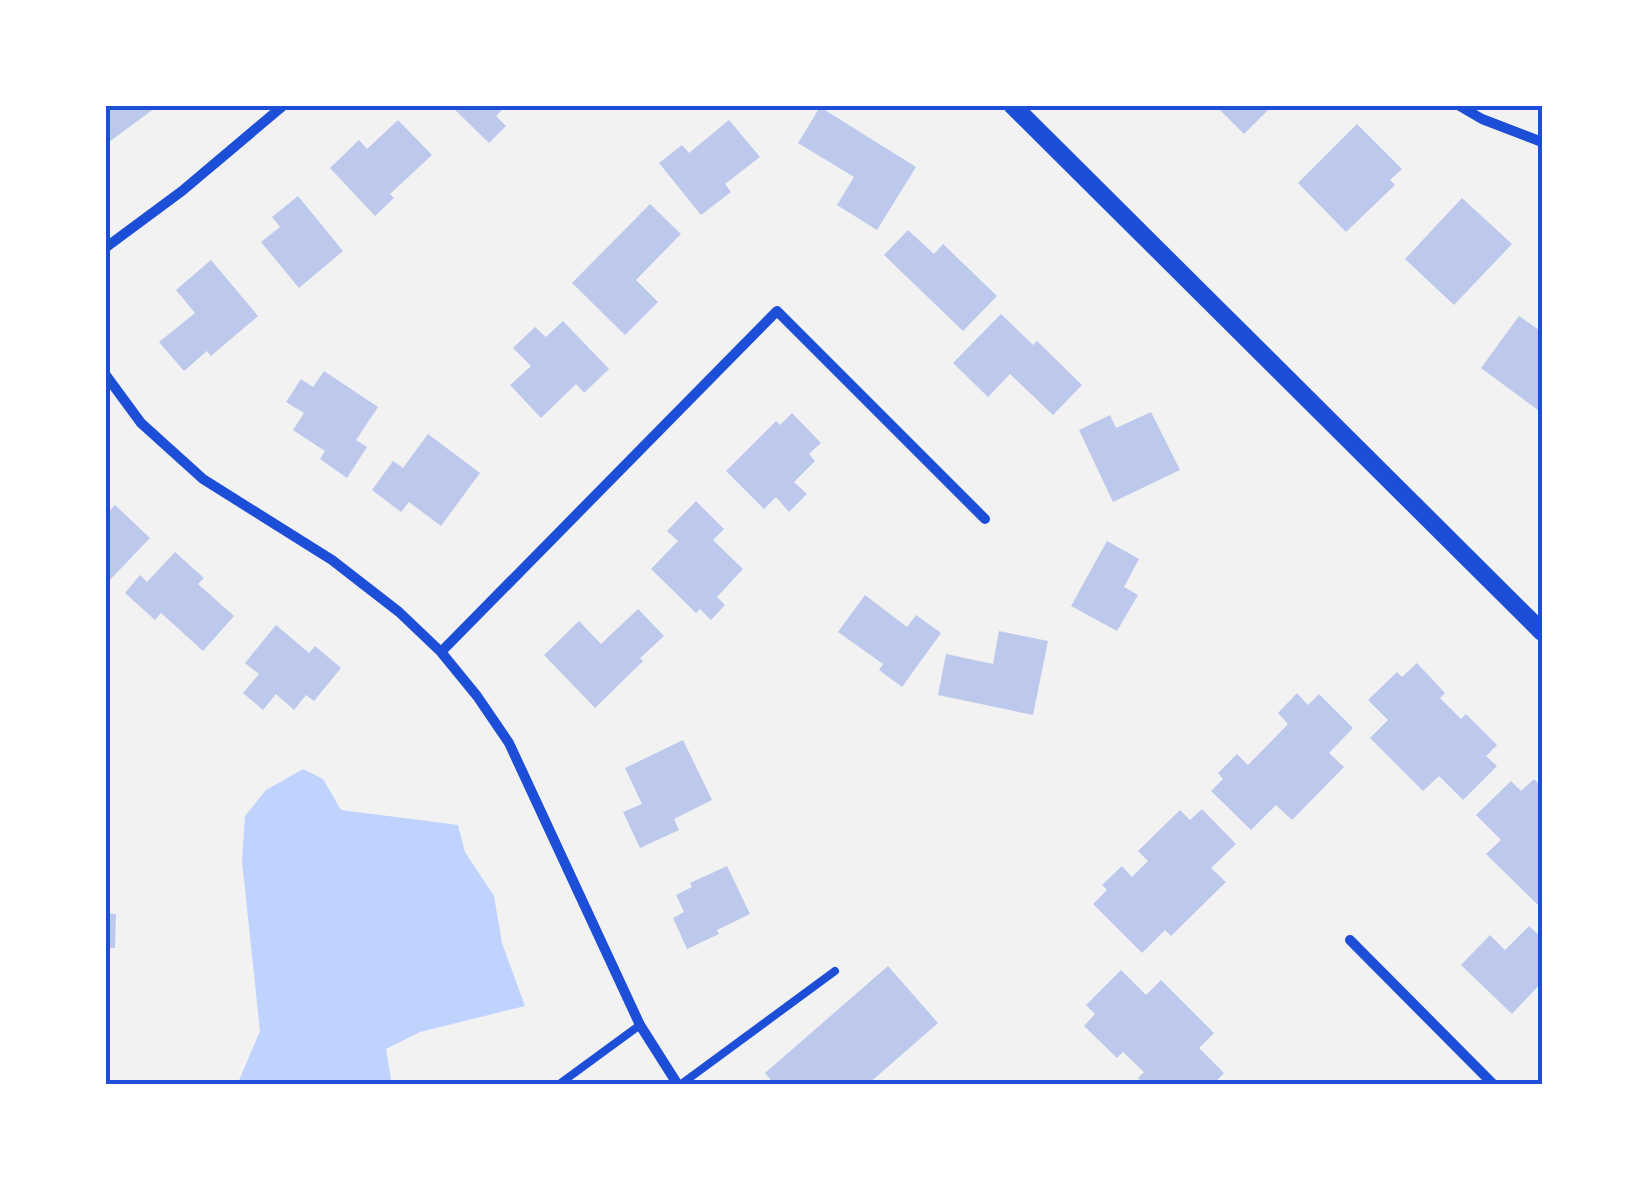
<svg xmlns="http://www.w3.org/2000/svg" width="1647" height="1190" viewBox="0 0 1647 1190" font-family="Barlow,sans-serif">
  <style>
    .water { fill: #bfd3fe }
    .building { fill: #bdc9ec }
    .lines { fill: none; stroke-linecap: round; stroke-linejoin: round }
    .service { stroke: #1d4ed8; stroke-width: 8 }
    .minor { stroke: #1d4ed8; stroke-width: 10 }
    .tertiary { stroke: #1d4ed8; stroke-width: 18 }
    .neatline { fill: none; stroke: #1d4ed8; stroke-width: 4 }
  </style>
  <rect width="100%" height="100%" fill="#f2f2f2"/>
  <!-- water -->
  <path class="water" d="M303 769 323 779 341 810 458 825 465 852 494 896 502 943 525 1006 420 1032 386 1049 392 1085H237L260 1031 242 861 245 816 266 790Z"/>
  <!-- building -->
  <path class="building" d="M105 105H159L105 145Z
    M450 105H507L496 116 506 126 489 143Z
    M1215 105H1273L1244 134Z
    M820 107 916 167 877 230 837 205 854 177 798 143Z
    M398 120 432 155 390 194 394 198 375 216 330 168 359 140 367 149Z
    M729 120 760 157 725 184 731 192 701 215 659 163 682 145 689 153Z
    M1357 124 1402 169 1390 180 1395 185 1346 232 1298 183Z
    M298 196 343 251 299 288 261 242 280 227 272 217Z
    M1462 198 1512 244 1454 305 1405 259Z
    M650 204 681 234 636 280 658 302 625 335 572 283Z
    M908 230 934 254 943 244 997 296 963 331 884 255Z
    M211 260 258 316 211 356 207 351 184 371 159 342 195 313 176 290Z
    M1001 314 1033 345 1037 341 1082 385 1053 415 1010 374 988 397 953 363Z
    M1519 316 1542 332V413L1481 368Z
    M563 321 609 369 584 393 576 384 541 418 510 385 531 366 513 348 535 327 546 337Z
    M324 371 378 407 356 440 367 447 347 478 320 459 325 451 293 430 304 413 286 402 301 379 313 387Z
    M1151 412 1180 470 1113 502 1079 430 1110 415 1116 428Z
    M792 413 821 443 809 454 815 461 794 482 807 494 789 512 776 497 764 509 726 471 776 421 780 425Z
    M428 434 480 473 441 526 409 502 401 512 372 490 393 461 403 468Z
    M696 501 724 529 713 540 743 569 717 597 725 605 711 620 700 609 696 613 651 569 678 541 667 531Z
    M115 505 150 538 105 585V516Z
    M1107 541 1139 559 1124 587 1138 595 1117 631 1071 606Z
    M175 552 204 578 198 584 234 616 203 651 161 613 155 620 125 593 140 575 147 582Z
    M865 595 907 627 916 615 941 633 902 687 879 670 883 664 838 632Z
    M638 609 664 636 640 658 643 661 595 708 544 655 579 621 601 644Z
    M276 625 309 653 315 646 341 668 314 701 306 695 294 710 276 694 263 710 243 693 259 674 245 663Z
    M999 631 1048 641 1033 715 938 695 946 654 993 664Z
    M1417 663 1445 693 1440 698 1461 719 1466 714 1497 745 1486 756 1497 766 1463 800 1439 776 1423 791 1370 738 1388 720 1368 700 1397 672 1402 677Z
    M1297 693 1308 705 1319 694 1353 728 1329 753 1344 767 1292 820 1276 805 1251 830 1211 791 1223 779 1218 773 1237 754 1248 765 1288 724 1278 713Z
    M683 740 712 800 674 819 679 830 640 848 623 812 642 804 625 768Z
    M1534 779 1542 787 1540 907 1486 854 1501 840 1476 815 1511 781 1521 791Z
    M1202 809 1236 844 1211 868 1226 882 1171 936 1165 930 1142 953 1093 904 1107 890 1102 885 1122 866 1132 877 1148 861 1138 851 1180 810 1190 820Z
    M727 866 750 914 717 930 719 934 687 949 673 918 684 912 676 895 692 887 690 883Z
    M105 913 116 914 115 948H105Z
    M1529 926 1542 938V982L1512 1014 1461 965 1490 935 1505 950Z
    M888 966 938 1023 867 1085H775L765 1073Z
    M1121 970 1146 995 1161 980 1214 1033 1199 1048 1224 1073 1212 1085H1145L1138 1078 1144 1072 1123 1052 1117 1058 1084 1026 1095 1014 1086 1005Z"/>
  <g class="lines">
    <!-- service -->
    <path class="service" d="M558 1085 640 1025
      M680 1085 835 971"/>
    <!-- minor -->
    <path class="minor" d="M1458 105 1482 119 1542 142
      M105 248 182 191 284 105
      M105 374 141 423 203 479 332 560 399 612 441 652 477 696 509 743 640 1025 678 1085
      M441 652 777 311 985 519
      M1350 940 1494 1085"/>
    <!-- tertiary -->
    <path class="tertiary" d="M1012 105 1542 632"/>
  </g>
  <!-- border -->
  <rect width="1647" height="1190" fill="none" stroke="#ffffff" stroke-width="215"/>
  <rect x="108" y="108" width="1432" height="974" class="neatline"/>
</svg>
